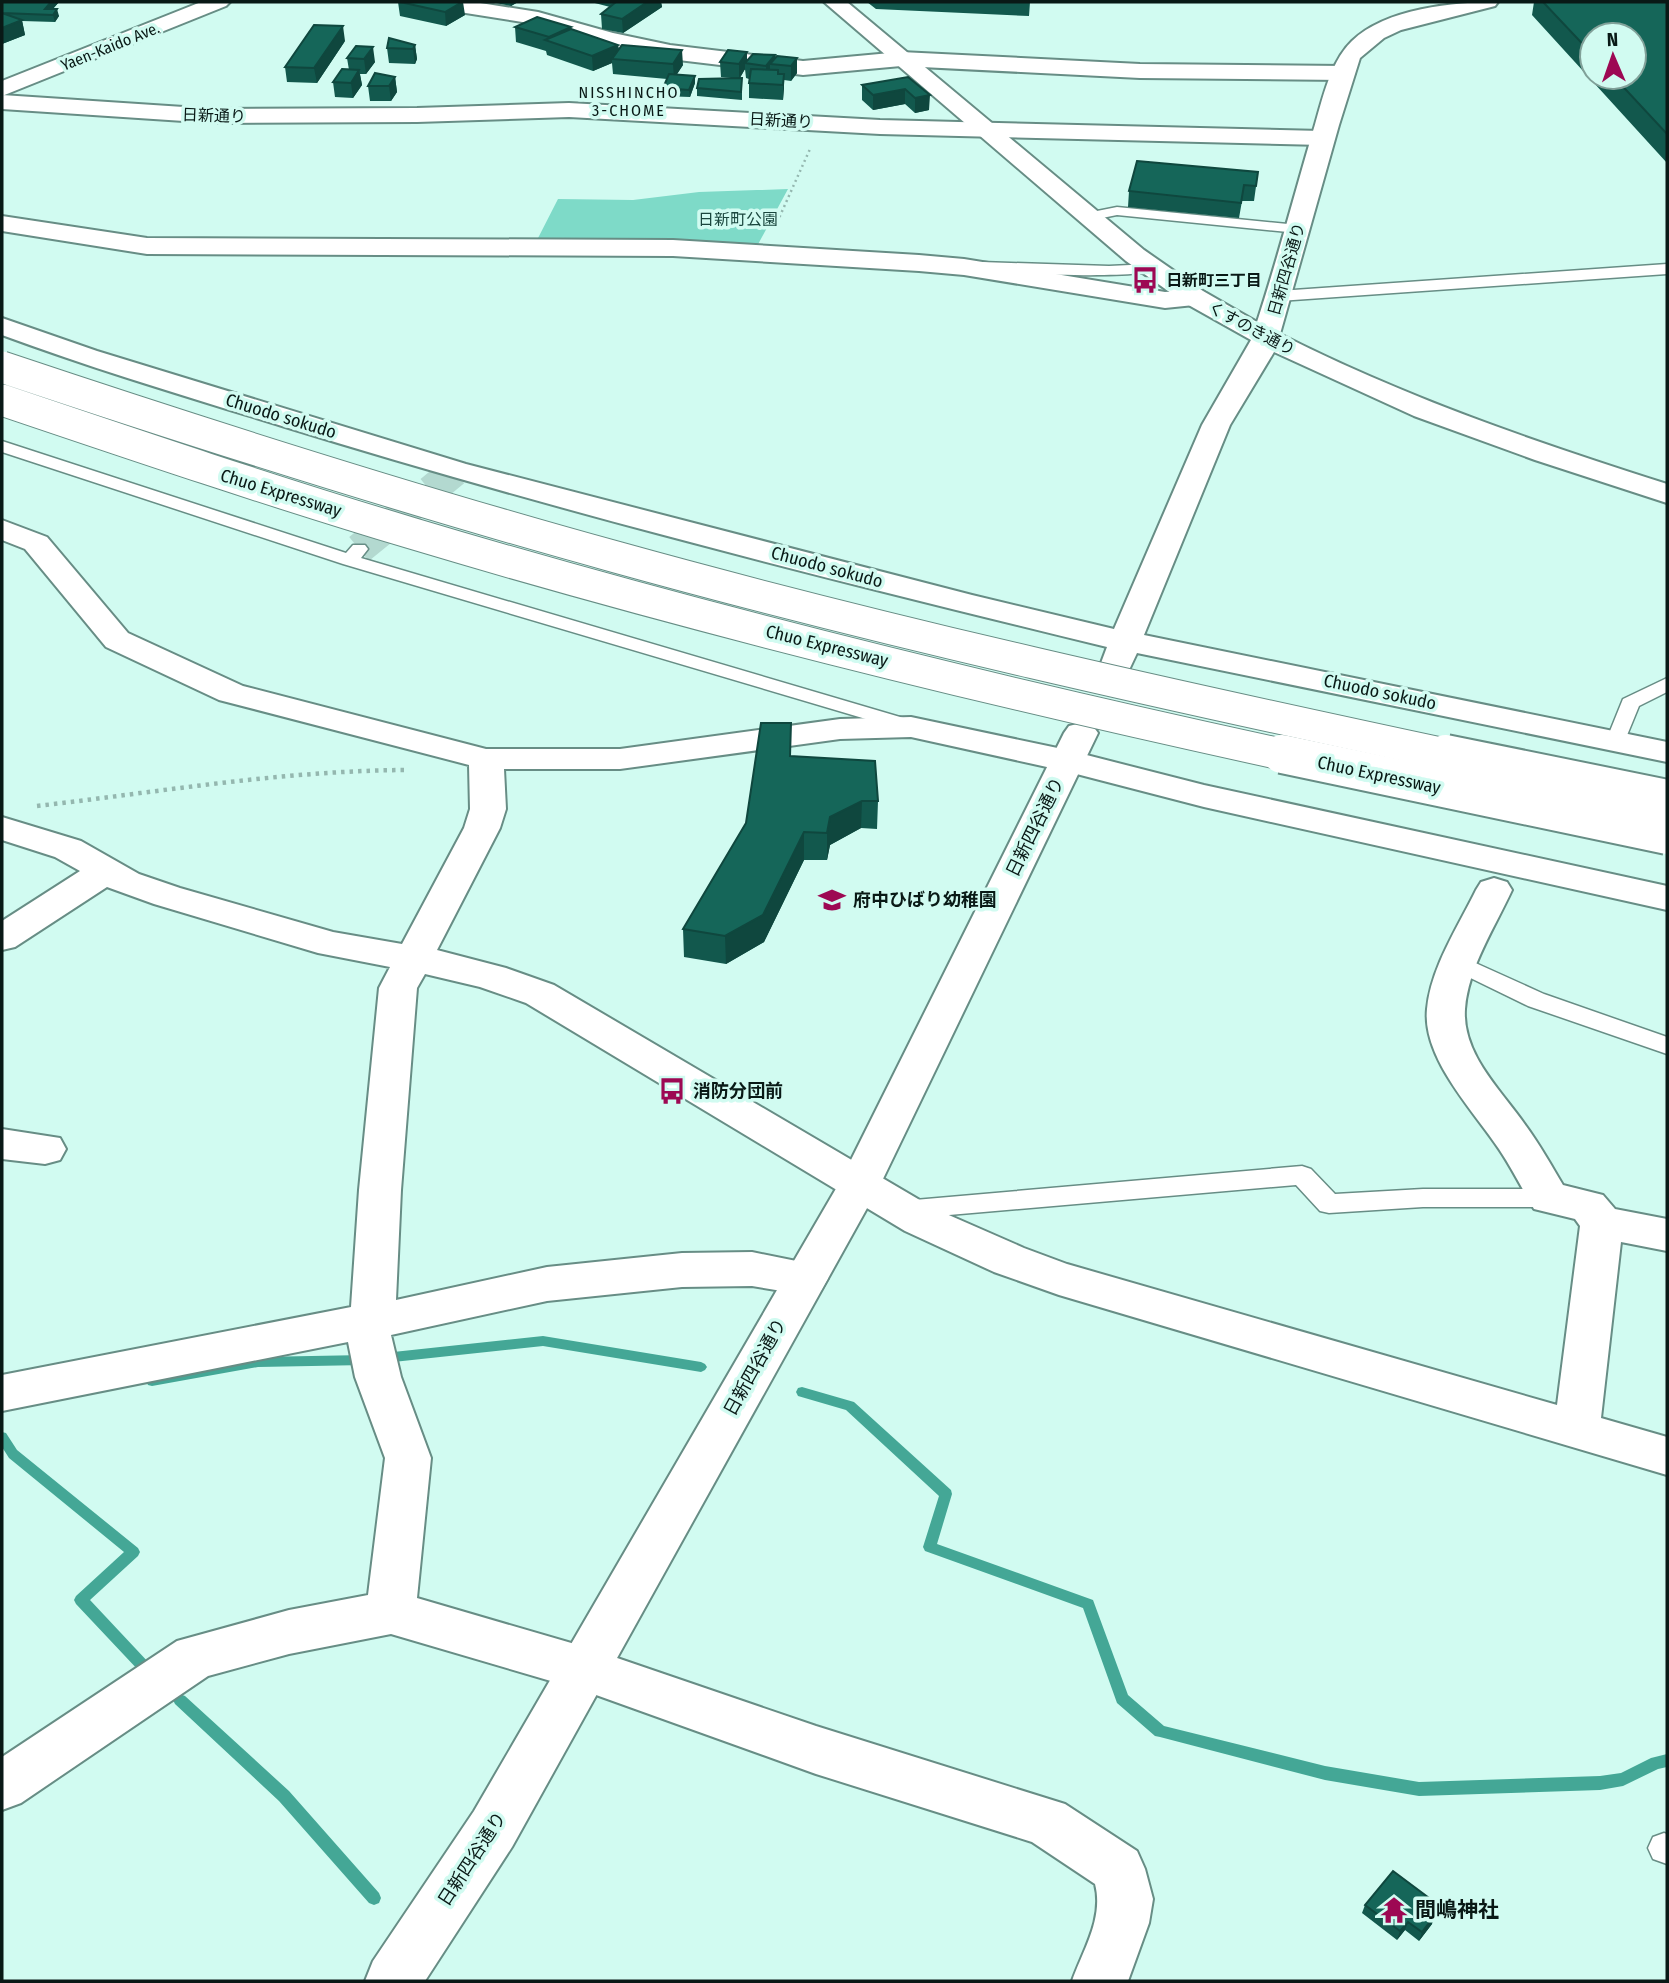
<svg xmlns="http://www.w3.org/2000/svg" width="1669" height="1983" viewBox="0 0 1669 1983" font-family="'Fira Sans Condensed','Noto Sans JP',sans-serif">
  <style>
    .green { fill: #7edac8 }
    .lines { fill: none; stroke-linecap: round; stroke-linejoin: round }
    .stream { fill: #44a796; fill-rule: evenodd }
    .minor-tunnel { stroke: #b3d9d0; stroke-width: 31; stroke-dasharray: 31 15; stroke-linecap: butt }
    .service-casing { stroke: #678d85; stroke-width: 3 }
    .minor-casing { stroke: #678d85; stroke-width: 4 }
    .tertiary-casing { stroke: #678d85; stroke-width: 4 }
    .primary-casing { stroke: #678d85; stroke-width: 4 }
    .path-far1 { stroke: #94b7af; stroke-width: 2.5; stroke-dasharray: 2 3.5; stroke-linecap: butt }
    .path { stroke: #94b7af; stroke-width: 4.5; stroke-dasharray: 3.5 5; stroke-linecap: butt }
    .service { fill: #fff; fill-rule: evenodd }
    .minor { fill: #fff; fill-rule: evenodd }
    .tertiary { fill: #fff; fill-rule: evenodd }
    .primary { fill: #fff; fill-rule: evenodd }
    .motorway-bridge-far1-casing { stroke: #678d85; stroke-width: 33; stroke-linecap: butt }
    .motorway-bridge-casing { stroke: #678d85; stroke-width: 42; stroke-linecap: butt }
    .motorway-bridge-far1 { stroke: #fff; stroke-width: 31 }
    .motorway-bridge { stroke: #fff; stroke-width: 38 }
    .wall { fill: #12584d; fill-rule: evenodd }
    .shaded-wall { fill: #0f473e }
    .building { fill: #156659; stroke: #0f473e; stroke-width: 2 }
    .labels { text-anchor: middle; stroke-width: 7; stroke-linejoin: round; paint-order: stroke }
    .far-street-label { font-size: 16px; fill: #091916; stroke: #d1fbf1 }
    .far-neighbourhood-label { font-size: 16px; letter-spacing: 2px; fill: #091916; stroke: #d1fbf1 }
    .far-park-label { font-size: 16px; fill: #1a463e; stroke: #d1fbf1 }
    .far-poi-label { font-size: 16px; font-weight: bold; fill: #091916; stroke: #d1fbf1; text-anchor: start }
    .street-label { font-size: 18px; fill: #091916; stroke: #d1fbf1 }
    .poi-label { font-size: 18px; font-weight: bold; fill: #091916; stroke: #d1fbf1; text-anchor: start }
    .near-poi-label { font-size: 21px; font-weight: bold; fill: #091916; stroke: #d1fbf1; text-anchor: start }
  </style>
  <rect width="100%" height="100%" fill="#d1fbf1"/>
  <!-- green -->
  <path class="green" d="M788 189 756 248 536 242 558 199 633 200 699 192Z"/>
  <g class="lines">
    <!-- stream -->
    <path class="stream" d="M543 1336 701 1362 705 1364 707 1367 705 1370 701 1372 543 1346 384 1363 380 1361 378 1358 380 1355 384 1353Z
      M365 1355 369 1357 371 1360 369 1363 365 1365 258 1367 152 1386 148 1385 146 1381 148 1377 152 1376 258 1357Z
      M802 1387 854 1402 951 1490 952 1494 937 1544 1093 1600 1128 1695 1164 1726 1325 1766 1419 1782 1600 1776 1621 1773 1651 1758 1667 1754V1767L1658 1769 1623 1786 1600 1790 1419 1796 1325 1780 1160 1737 1155 1736 1117 1703 1083 1608 925 1551 923 1547 939 1496 846 1410 798 1396 796 1392 798 1388Z
      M2 1432 6 1433 17 1450 138 1548 140 1552 138 1556 90 1600 150 1664 152 1668 150 1672 145 1674 140 1672 76 1604 74 1600 76 1596 124 1552 9 1458 2 1447Z
      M180 1694 185 1696 289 1791 379 1893 381 1898 379 1903 374 1905 369 1903 279 1801 175 1704 173 1700 175 1696Z"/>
    <!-- minor-tunnel -->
    <path class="minor-tunnel" d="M359 549 456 470"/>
    <defs>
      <path id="service" d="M1117 207 1298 225 1305 229 1298 233 1117 215 1087 221 1080 217 1082 214Z
        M981 262 1109 266 1151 264 1159 269C1149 279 996 275 976 270L973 267 976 264Z
        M1667 264V274L1279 301 1271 296 1279 291Z
        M2 441 346 553 353 545H365L368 549 361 558 917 722 920 726 917 730H903L343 564 2 452Z
        M1667 678V692L1639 706 1623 745H1609L1606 741 1623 699Z
        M1460 956 1544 994 1667 1037V1054L1528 1006 1452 969 1449 964 1452 959Z
        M1302 1166 1311 1169 1335 1194 1423 1189H1549L1558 1191 1561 1198 1558 1205 1549 1207H1423L1329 1213 1320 1211 1296 1185 903 1219 894 1217 890 1210 894 1203 903 1201Z
        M1664 1833 1667 1834V1864L1653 1859 1648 1848 1653 1837Z"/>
      <path id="minor" d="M423 2H474L538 12 613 33 670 45 803 61 901 52 1140 64 1344 66 1352 68 1355 73 1352 78 1344 80 1140 78 901 66 803 75 670 59 601 44 535 24 434 8 427 6Z
        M2 95 214 109 417 108 569 103 880 120 1322 131 1330 133 1334 138 1330 143 1322 145 880 134 569 117 417 122 214 123 2 109Z
        M2 216 147 238 673 240 919 255 964 259 1165 292 1195 290 1204 292 1208 298 1204 304 1165 308 964 275 919 271 673 256 147 254 2 231Z
        M2 520 47 537 128 633 243 686 486 749H620L840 719 911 717 1067 750 1204 785 1667 886V910L1204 807 1065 771 911 737 840 739 620 769H504L506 809 500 828 437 950 506 968 554 985 935 1209 1024 1248 1067 1264 1557 1405 1580 1226 1575 1219 1534 1209C1522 1189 1512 1168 1499 1149 1473 1110 1422 1058 1427 1009 1431 967 1458 927 1476 890L1481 882 1494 878 1507 882 1512 890C1495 927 1468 968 1465 1009 1462 1055 1502 1091 1526 1126 1540 1145 1551 1165 1563 1185L1603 1195 1615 1209 1667 1219V1251L1621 1242 1601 1418 1667 1437V1475L1059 1295 994 1272 905 1231 526 1003 480 987 425 974 417 988 401 1190 396 1300 547 1267 682 1253 752 1252 821 1266 828 1278 821 1290 806 1295 752 1286 682 1287 547 1301 391 1335 401 1377 431 1458 417 1598 585 1647 816 1726 1065 1804 1137 1851 1145 1869 1153 1899 1149 1923 1128 1981H1072C1083 1950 1104 1918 1095 1884L1032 1842 816 1774 585 1691 391 1634 289 1654 208 1676 21 1803 2 1810V1757L177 1641 289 1610 368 1595 385 1458 355 1377 348 1342 2 1411V1375L351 1307 359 1190 379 988 390 967 318 953 154 904 107 887 15 947 2 950V921L80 871 55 857 2 840V817L81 841 139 874 180 888 333 932 402 944 464 828 470 809 469 765 219 700 106 647 25 549 2 540Z
        M2 1129 60 1138 66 1149 60 1160 45 1164 2 1159Z"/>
      <path id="tertiary" d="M824 2H847L1144 250 1203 291 1257 322C1277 261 1293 199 1311 138 1321 107 1328 64 1352 41 1386 8 1454 2 1498 2L1495 6 1401 30 1384 38 1360 58 1339 125 1280 334C1404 397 1535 442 1667 484V503L1535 460 1414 416 1274 352 1230 425 1144 635 1667 742V762L1137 653 1129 670 1117 673 1105 670 1101 663 1107 647C831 580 554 510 282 426 188 397 94 369 2 335V318L97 351 466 464 972 595 1114 629 1202 425 1251 340 1185 303 1126 261Z
        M1081 723 1093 726 1098 733 881 1183 512 1847 425 1981H365L373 1961 474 1811 841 1180 1064 733 1069 726Z"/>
      <path id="primary" d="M201 2H230L226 6 2 96V81Z"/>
    </defs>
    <!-- service casing -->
    <use href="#service" class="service-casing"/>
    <!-- minor casing -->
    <use href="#minor" class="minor-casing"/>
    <!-- tertiary casing -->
    <use href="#tertiary" class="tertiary-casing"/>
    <!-- primary casing -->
    <use href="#primary" class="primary-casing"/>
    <!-- path-far1 -->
    <path class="path-far1" d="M775 227 810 149"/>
    <!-- path -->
    <path class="path" d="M37 806C159 792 280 771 404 770"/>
    <!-- service -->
    <use href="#service" class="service"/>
    <!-- minor -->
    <use href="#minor" class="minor"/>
    <!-- tertiary -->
    <use href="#tertiary" class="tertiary"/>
    <!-- primary -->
    <use href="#primary" class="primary"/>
    <defs>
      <path id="motorway-bridge-far1" d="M2 367C205 435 409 500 616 557 893 634 1173 696 1454 756
        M2 400C138 446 274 492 411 533 701 620 995 692 1290 756"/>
      <path id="motorway-bridge" d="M1282 754 1667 835
        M1446 754 1667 799"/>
    </defs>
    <!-- motorway-bridge-far1 casing -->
    <use href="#motorway-bridge-far1" class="motorway-bridge-far1-casing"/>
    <!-- motorway-bridge casing -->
    <use href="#motorway-bridge" class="motorway-bridge-casing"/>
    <!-- motorway-bridge-far1 -->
    <use href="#motorway-bridge-far1" class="motorway-bridge-far1"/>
    <!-- motorway-bridge -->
    <use href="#motorway-bridge" class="motorway-bridge"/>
  </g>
  <!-- wall -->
  <path class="wall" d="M2 2H59L53 9 59 16 55 22 22 21 25 35 2 44Z
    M398 2 465 15 446 26 400 16Z
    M490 2H518L511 6Z
    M591 2H661L662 7 623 33 602 29 601 14 610 7Z
    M867 2H1030L1029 16 876 9Z
    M1534 2H1667V163L1532 15ZM1592 35 1634 77H1592Z
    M515 27 571 29 618 45 619 49 683 65 676 75 695 76V83L690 97 663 96V88L667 79 613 74 612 63 593 71 547 55 546 51 516 42Z
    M345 41 317 83 287 82 285 67Z
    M415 45 417 59 415 64 389 63 387 48Z
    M356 46 375 62 366 74H360L362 85 353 98 335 97 333 82 349 70 347 58Z
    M747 52V61L775 55V58H797V73L791 81 784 80 783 100 749 98V79L746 78 745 69 740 78 742 85V100L697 96V88L731 78 721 77 720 62Z
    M395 77 397 92 391 101H370L368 86Z
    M908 77 929 110 915 113 905 104 873 110 862 100V85Z
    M1258 172 1254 201H1242L1239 218 1128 207 1129 191Z
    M791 756 878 801 877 829 861 828 830 845 827 860H804L764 942 726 964 684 957 683 929Z
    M1365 1905 1426 1908 1432 1924 1419 1941 1405 1930 1397 1940 1362 1913Z"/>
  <!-- shaded-wall -->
  <path class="shaded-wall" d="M51 2H59L47 15 45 9Z
    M462 2H463L465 15 446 26 445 12Z
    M510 2H518L511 6Z
    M647 2H661L662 7 623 33 622 19Z
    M57 9 59 16 55 22 53 15Z
    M22 20 25 35 2 44V28Z
    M343 26 345 41 317 83 314 68Z
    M571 27 572 41 549 42V37Z
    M415 45 417 59 415 64 413 49Z
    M618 45 619 60 612 59V63L593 71 592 56Z
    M373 47 375 62 366 74 364 59Z
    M682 50 683 65 674 79 673 64Z
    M747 52V63H745V69L739 79V64Z
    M775 55V64H770V76L766 81V66Z
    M797 58V73L791 81V66Z
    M359 70 362 85 353 98 351 83Z
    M784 74V89L783 100V85Z
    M695 76V83L690 97 689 90Z
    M395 77 397 92 391 101 389 86Z
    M905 89V104L873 110V95Z
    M930 95 929 110 915 113V98Z
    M862 801 861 828 830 845 827 860V833L830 817Z
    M804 832V860L764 942 726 964 725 936Z
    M1435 1915 1432 1924 1419 1941 1422 1932Z
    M1408 1922 1405 1930 1397 1940 1400 1931Z"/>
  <!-- building -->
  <path class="building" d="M2 2H51L45 9H57L53 15 2 13Z
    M400 2H462L445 12Z
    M616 2H647L622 19 601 14Z
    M1543 2H1667V134L1614 77H1634V35H1592V54Z
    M2 13 22 20 2 28Z
    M537 17 571 27 549 37 515 27Z
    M314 25 343 26 314 68 285 67Z
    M571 29 618 45 592 56 545 40Z
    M389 38 415 45 413 49 387 48Z
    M622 45 682 50 673 64 612 59Z
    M356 46 373 47 364 59 347 58Z
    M728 50 747 52 739 64 720 62Z
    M753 54 775 55 766 66 745 63Z
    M777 56 797 58 791 66 770 64Z
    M342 69 359 70 351 83 333 82Z
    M751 69 778 70V74H784L783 85 749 83Z
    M375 73 395 77 389 86H368Z
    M669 74 695 76 689 90 663 88Z
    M908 77 930 95 915 98 905 89 873 95 862 85Z
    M742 78 741 92 697 88 699 79Z
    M1137 161 1258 172 1256 186 1244 185 1241 203 1129 191Z
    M761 723H791L790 756 875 761 878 801H862L830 817 827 833 804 832 763 915 725 936 683 929 746 823Z
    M1393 1871 1429 1898 1423 1906 1435 1915 1422 1932 1408 1922 1400 1931 1365 1905Z"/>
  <!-- icons -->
  <defs>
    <symbol id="bus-bare" viewBox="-9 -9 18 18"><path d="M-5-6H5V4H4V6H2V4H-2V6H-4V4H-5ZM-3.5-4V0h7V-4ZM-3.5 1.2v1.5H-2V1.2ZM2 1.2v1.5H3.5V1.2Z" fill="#9d0853" stroke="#d1fbf1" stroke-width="2.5" paint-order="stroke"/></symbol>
    <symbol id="school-bare" viewBox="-9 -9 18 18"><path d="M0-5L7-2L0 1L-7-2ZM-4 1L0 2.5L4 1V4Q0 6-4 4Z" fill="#9d0853" stroke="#d1fbf1" stroke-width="2.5" paint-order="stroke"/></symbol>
    <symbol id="temple-bare" viewBox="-9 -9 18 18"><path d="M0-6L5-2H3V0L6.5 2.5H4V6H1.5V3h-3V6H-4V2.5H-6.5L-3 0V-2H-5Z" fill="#9d0853" stroke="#d1fbf1" stroke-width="2.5" paint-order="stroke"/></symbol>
  </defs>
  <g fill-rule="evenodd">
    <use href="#bus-bare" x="1126" y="261" width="38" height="38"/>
    <use href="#school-bare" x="813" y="881" width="38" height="38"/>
    <use href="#bus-bare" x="653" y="1072" width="38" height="38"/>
    <use href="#temple-bare" x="1375" y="1891" width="38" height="38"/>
  </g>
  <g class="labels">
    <!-- far-street labels -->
    <g class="far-street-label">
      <text transform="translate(110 46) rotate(-22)" y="6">Yaen-Kaido Ave.</text>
      <text transform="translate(214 115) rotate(2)" y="6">日新通り</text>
      <text transform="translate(781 120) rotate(3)" y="6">日新通り</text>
      <text transform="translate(1286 269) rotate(-74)" y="6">日新四谷通り</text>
      <text transform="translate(1252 328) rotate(28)" y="6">くすのき通り</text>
    </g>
    <!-- far-neighbourhood labels -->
    <g class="far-neighbourhood-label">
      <text x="629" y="98">NISSHINCHO<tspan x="629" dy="18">3-CHOME</tspan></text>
    </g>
    <!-- far-park labels -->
    <g class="far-park-label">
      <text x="738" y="225">日新町公園</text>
    </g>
    <!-- far-poi labels -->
    <g class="far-poi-label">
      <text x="1166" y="286">日新町三丁目</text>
    </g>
    <!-- street labels -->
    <g class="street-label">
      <text transform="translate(281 416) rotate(17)" y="6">Chuodo sokudo</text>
      <text transform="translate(281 493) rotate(17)" y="6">Chuo Expressway</text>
      <text transform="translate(827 567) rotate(15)" y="6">Chuodo sokudo</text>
      <text transform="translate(827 646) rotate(14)" y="6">Chuo Expressway</text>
      <text transform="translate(1380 692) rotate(12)" y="6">Chuodo sokudo</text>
      <text transform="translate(1379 775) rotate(12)" y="6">Chuo Expressway</text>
      <text transform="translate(1035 827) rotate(-64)" y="6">日新四谷通り</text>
      <text transform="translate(755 1367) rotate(-61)" y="6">日新四谷通り</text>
      <text transform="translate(472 1859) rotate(-57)" y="6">日新四谷通り</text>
    </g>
    <!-- poi labels -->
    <g class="poi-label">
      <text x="853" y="906">府中ひばり幼稚園</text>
      <text x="693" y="1097">消防分団前</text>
    </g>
    <!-- near-poi labels -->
    <g class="near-poi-label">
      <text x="1415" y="1917">間嶋神社</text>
    </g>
  </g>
  <!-- border -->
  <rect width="1669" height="1983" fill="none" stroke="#091916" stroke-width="7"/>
  <!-- north arrow -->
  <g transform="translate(1613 56) rotate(358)"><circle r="33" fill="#d1fbf1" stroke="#81a199" stroke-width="2"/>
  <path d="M0-5L12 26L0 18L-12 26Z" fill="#9d0853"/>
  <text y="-10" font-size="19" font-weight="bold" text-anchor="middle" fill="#091916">N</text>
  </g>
</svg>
